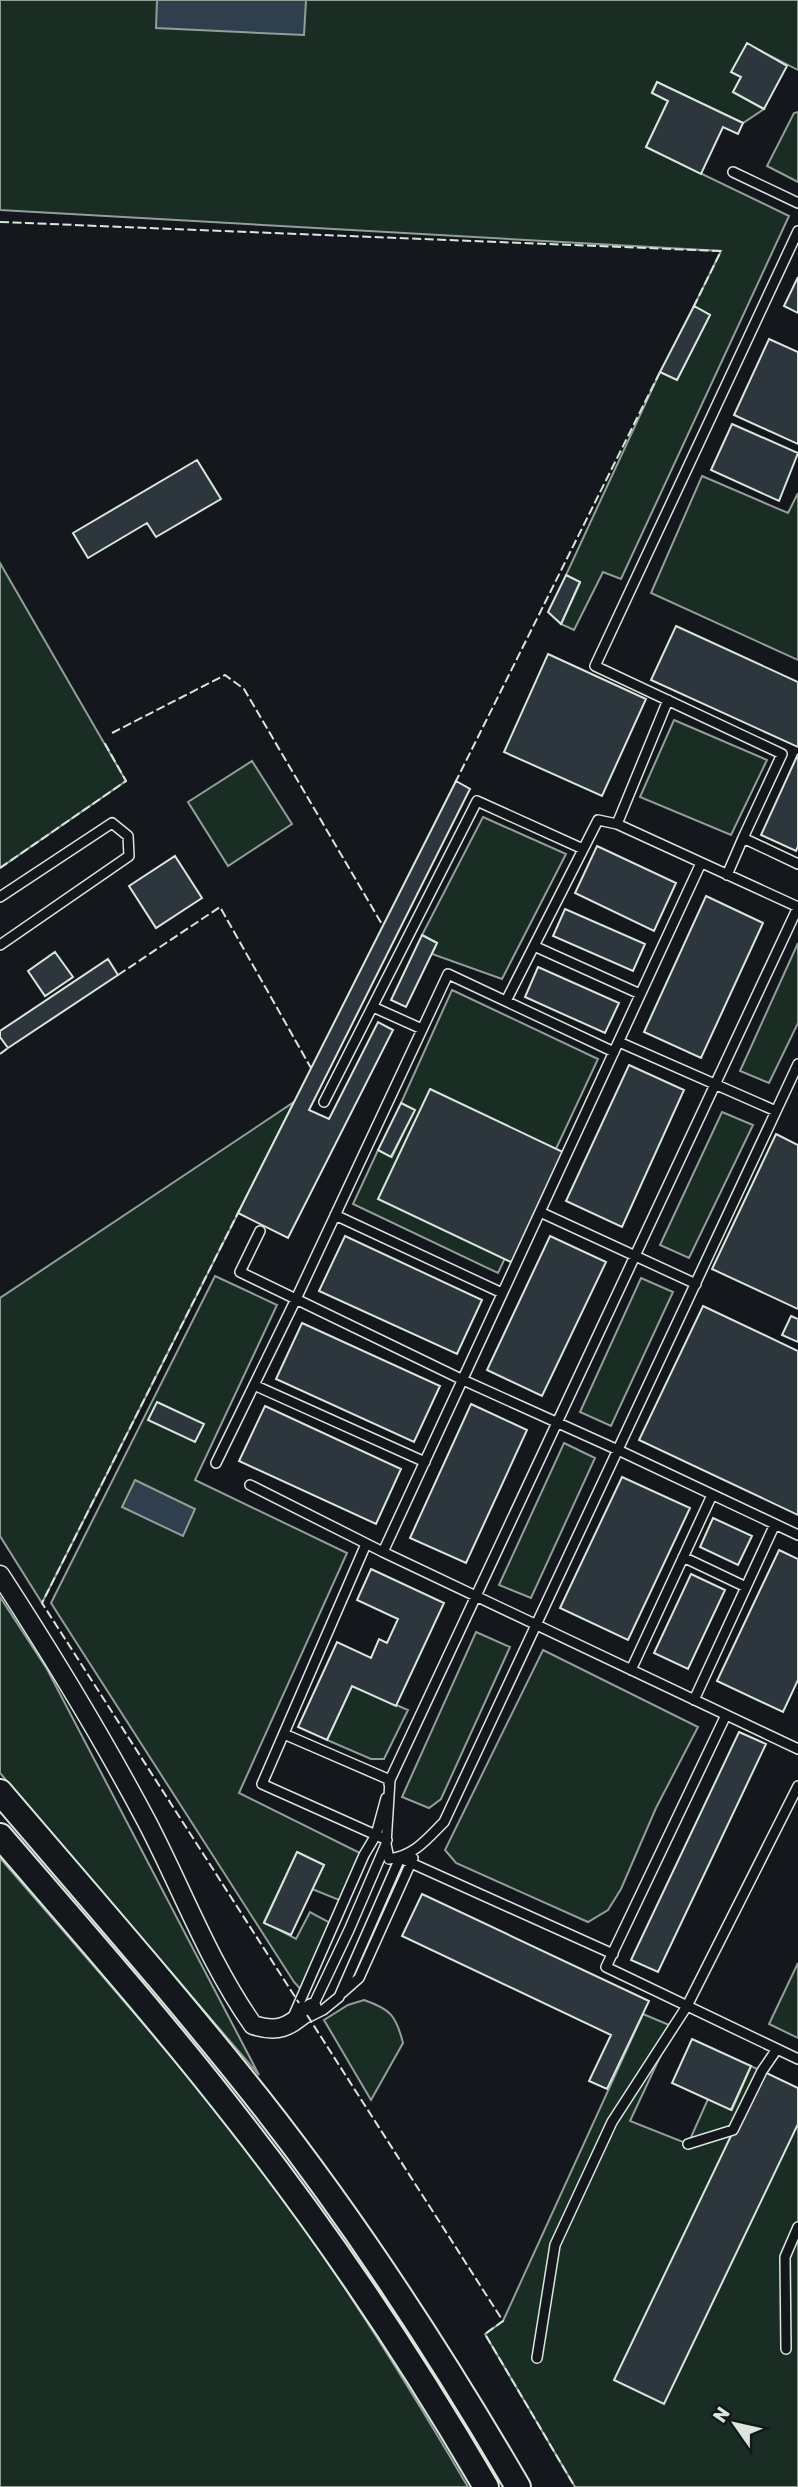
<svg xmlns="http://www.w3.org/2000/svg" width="798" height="2487" viewBox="0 0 798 2487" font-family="Rubik,sans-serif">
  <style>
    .green { fill: #1a2d24; stroke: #939e99; stroke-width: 2 }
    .water { fill: #2f3f4d; stroke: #939e99; stroke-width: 2 }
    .building { fill: #2c363c; stroke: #d8e6dc; stroke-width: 2 }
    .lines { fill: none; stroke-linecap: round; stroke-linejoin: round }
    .service-casing { stroke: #d8e6dc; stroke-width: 12 }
    .minor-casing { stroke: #d8e6dc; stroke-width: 21 }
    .secondary-casing { stroke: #d8e6dc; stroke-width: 28 }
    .service { stroke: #14181c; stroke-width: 9 }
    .minor { stroke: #14181c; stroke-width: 18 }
    .secondary { stroke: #14181c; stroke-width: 24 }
    .fence { stroke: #d8e6dc; stroke-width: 2; stroke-dasharray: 9 3.5; stroke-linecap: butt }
  </style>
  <rect width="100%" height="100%" fill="#14181c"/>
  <!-- green -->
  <path class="green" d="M0 0H798V70L747 44 732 72 741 77 733 92 764 109 743 123 657 82 652 92 668 101 646 147 789 216 621 579 603 572 574 630 561 624 580 583 566 575 660 372 677 380 710 315 694 306 721 251 0 210Z
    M798 112V182L767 166 794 113Z
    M702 476 788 513 798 493V660L651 593Z
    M0 563 126 781 0 868Z
    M674 720 767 760 731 835 640 797Z
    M252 761 292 824 228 866 188 802Z
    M483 817 566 854 502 979 432 954 437 943 422 935Z
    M798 943V1023L769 1083 740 1071Z
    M452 990 598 1059 498 1273 353 1204 378 1150 392 1157 414 1111 401 1103Z
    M294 1102 42 1603 0 1536V1298Z
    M722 1112 753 1125 689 1258 660 1245Z
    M215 1276 277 1305 195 1480 347 1553 239 1793 364 1855 344 1902 312 1889 324 1865 297 1852 264 1922 296 1939 310 1912 334 1925 304 1993 294 1982 51 1603Z
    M641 1278 673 1292 611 1426 580 1412Z
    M564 1443 595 1458 531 1598 499 1585Z
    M0 1597 47 1669 259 2075 0 1773Z
    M476 1632 510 1647 441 1799 429 1808 402 1797Z
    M543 1650 698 1727 656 1808 621 1889 608 1910 588 1922 456 1863 445 1850Z
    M352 1686 408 1710 384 1759H371L327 1740Z
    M0 1858C75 1945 152 2031 224 2121 315 2235 394 2361 468 2487H0Z
    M798 1963V2038L769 2024Z
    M364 2000C390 2009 396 2015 403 2043L371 2100 324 2020 348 2005Z
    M643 2014 674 2027 630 2121 688 2144 708 2099 732 2110 751 2066 798 2088V2487H575L485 2334 503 2321Z"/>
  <!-- water -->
  <path class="water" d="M157 0H306L304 35 156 28Z
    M135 1480 195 1509 183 1536 122 1507Z"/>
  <!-- building -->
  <path class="building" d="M747 43 787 66 764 109 733 92 741 77 731 72Z
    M657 82 743 123 738 134 723 127 701 174 646 147 668 101 652 93Z
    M798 277V313L784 306Z
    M694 306 710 315 677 380 660 372Z
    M769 339 798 352V444L734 415Z
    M732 424 798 453 779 501 711 470Z
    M197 460 221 499 156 537 147 523 88 558 73 533Z
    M566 575 580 582 561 624 548 612Z
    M676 626 798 682V747L651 680Z
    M548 654 646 699 602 796 504 752Z
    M798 754V846L796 851 761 835Z
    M456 781 470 789 309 1110 329 1119 378 1022 393 1030 288 1238 238 1213Z
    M597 846 676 883 654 931 575 893Z
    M175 856 202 898 156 928 129 886Z
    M706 896 763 923 701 1058 644 1032Z
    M565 909 645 944 633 971 553 936Z
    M422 935 437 943 406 1007 391 1000Z
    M55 952 73 977 45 996 28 971Z
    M108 959 118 975 8 1048 0 1037V1031Z
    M538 967 619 1003 605 1033 525 997Z
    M629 1065 684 1090 622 1227 566 1201Z
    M430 1089 567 1154 515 1264 378 1199Z
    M401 1103 415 1110 391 1157 378 1150Z
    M776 1134 798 1145V1309L712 1269Z
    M345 1236 482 1300 457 1354 319 1291Z
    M550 1236 606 1262 542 1396 487 1370Z
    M703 1306 798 1351V1515L639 1440Z
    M791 1316 798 1319V1342L782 1335Z
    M302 1323 440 1386 414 1442 276 1379Z
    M157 1402 204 1424 195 1442 148 1420Z
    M471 1404 527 1430 466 1563 410 1538Z
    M265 1406 401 1469 376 1524 239 1461Z
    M622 1477 690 1508 628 1640 560 1608Z
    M713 1518 752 1536 738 1565 700 1547Z
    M779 1550 798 1559V1680L783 1712 717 1681Z
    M371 1569 444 1603 396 1706 352 1686 327 1740 298 1727 337 1642 371 1658 379 1639 387 1643 398 1619 357 1600Z
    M691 1574 725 1590 688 1669 654 1653Z
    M739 1732 766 1744 658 1972 631 1960Z
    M297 1852 324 1865 291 1935 264 1923Z
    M422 1894 649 2001 607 2089 589 2081 611 2035 402 1936Z
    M692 2039 751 2066 731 2110 672 2083Z
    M762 2071 798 2088V2124L664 2404 614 2380Z"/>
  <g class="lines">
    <defs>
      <path id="service" d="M733 172 798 203
        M798 231 595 666 782 754 743 838 798 864
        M701 863 383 1552 798 1749
        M727 875 743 838
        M0 897 112 823 128 836 129 856 0 945
        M534 946 640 994
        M506 1001 598 820 617 824
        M373 1007 422 1029
        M619 1042 776 1111
        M324 1102 477 801 583 849
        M540 1212 696 1284
        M335 1215 502 1293
        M260 1231 240 1272 463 1380 618 1450 798 1535
        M254 1385 425 1462
        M216 1463 296 1299 448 974 614 1052
        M250 1485 383 1552
        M366 1544 262 1784 387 1840
        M683 1557 746 1587
        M631 1670 712 1495
        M694 1700 775 1524
        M726 1715 606 1967 798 2059
        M284 1734 390 1780 389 1784
        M386 1844 390 1780C526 1489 662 1198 798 907L617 824 668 700
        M342 1993 359 1978 413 1858
        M312 2008 349 1930 386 1844 389 1859C414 1856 427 1839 444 1822L798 1064
        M293 2017 364 1855 376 1835 386 1798
        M309 2017 323 2010 339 1997 400 1858 613 1954
        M688 2144 733 2130 762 2071 777 2049
        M786 2349 785 2257 798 2227
        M537 2358 555 2245 612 2122 687 2006 798 1786"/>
      <path id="minor" d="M0 1575C52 1655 102 1737 147 1822 182 1889 209 1963 253 2025 282 2034 289 2025 312 2008"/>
      <path id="secondary" d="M0 1792C87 1894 176 1995 259 2100 355 2222 440 2353 518 2487
        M0 1836C81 1930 163 2023 239 2121 330 2237 412 2360 486 2487"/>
    </defs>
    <!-- service casing -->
    <use href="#service" class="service-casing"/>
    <!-- minor casing -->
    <use href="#minor" class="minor-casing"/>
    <!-- secondary casing -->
    <use href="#secondary" class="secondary-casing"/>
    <!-- service -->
    <use href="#service" class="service"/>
    <!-- minor -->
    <use href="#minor" class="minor"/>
    <!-- secondary -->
    <use href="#secondary" class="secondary"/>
    <!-- fence -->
    <path class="fence" d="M0 222 721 251 693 308
      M112 733 225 675 244 689 383 926
      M455 783 661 370
      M0 868 126 781 103 740
      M118 975 220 907 311 1068
      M0 1054 8 1048
      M240 1209 42 1603 299 2003
      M307 2015 503 2321 485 2334 575 2487"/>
  </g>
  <!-- north arrow -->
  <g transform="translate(735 2424) rotate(304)" stroke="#14181c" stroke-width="5" paint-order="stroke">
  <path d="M0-5L12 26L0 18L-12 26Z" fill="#d8e6dc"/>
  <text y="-10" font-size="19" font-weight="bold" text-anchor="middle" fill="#d8e6dc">N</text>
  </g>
</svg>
